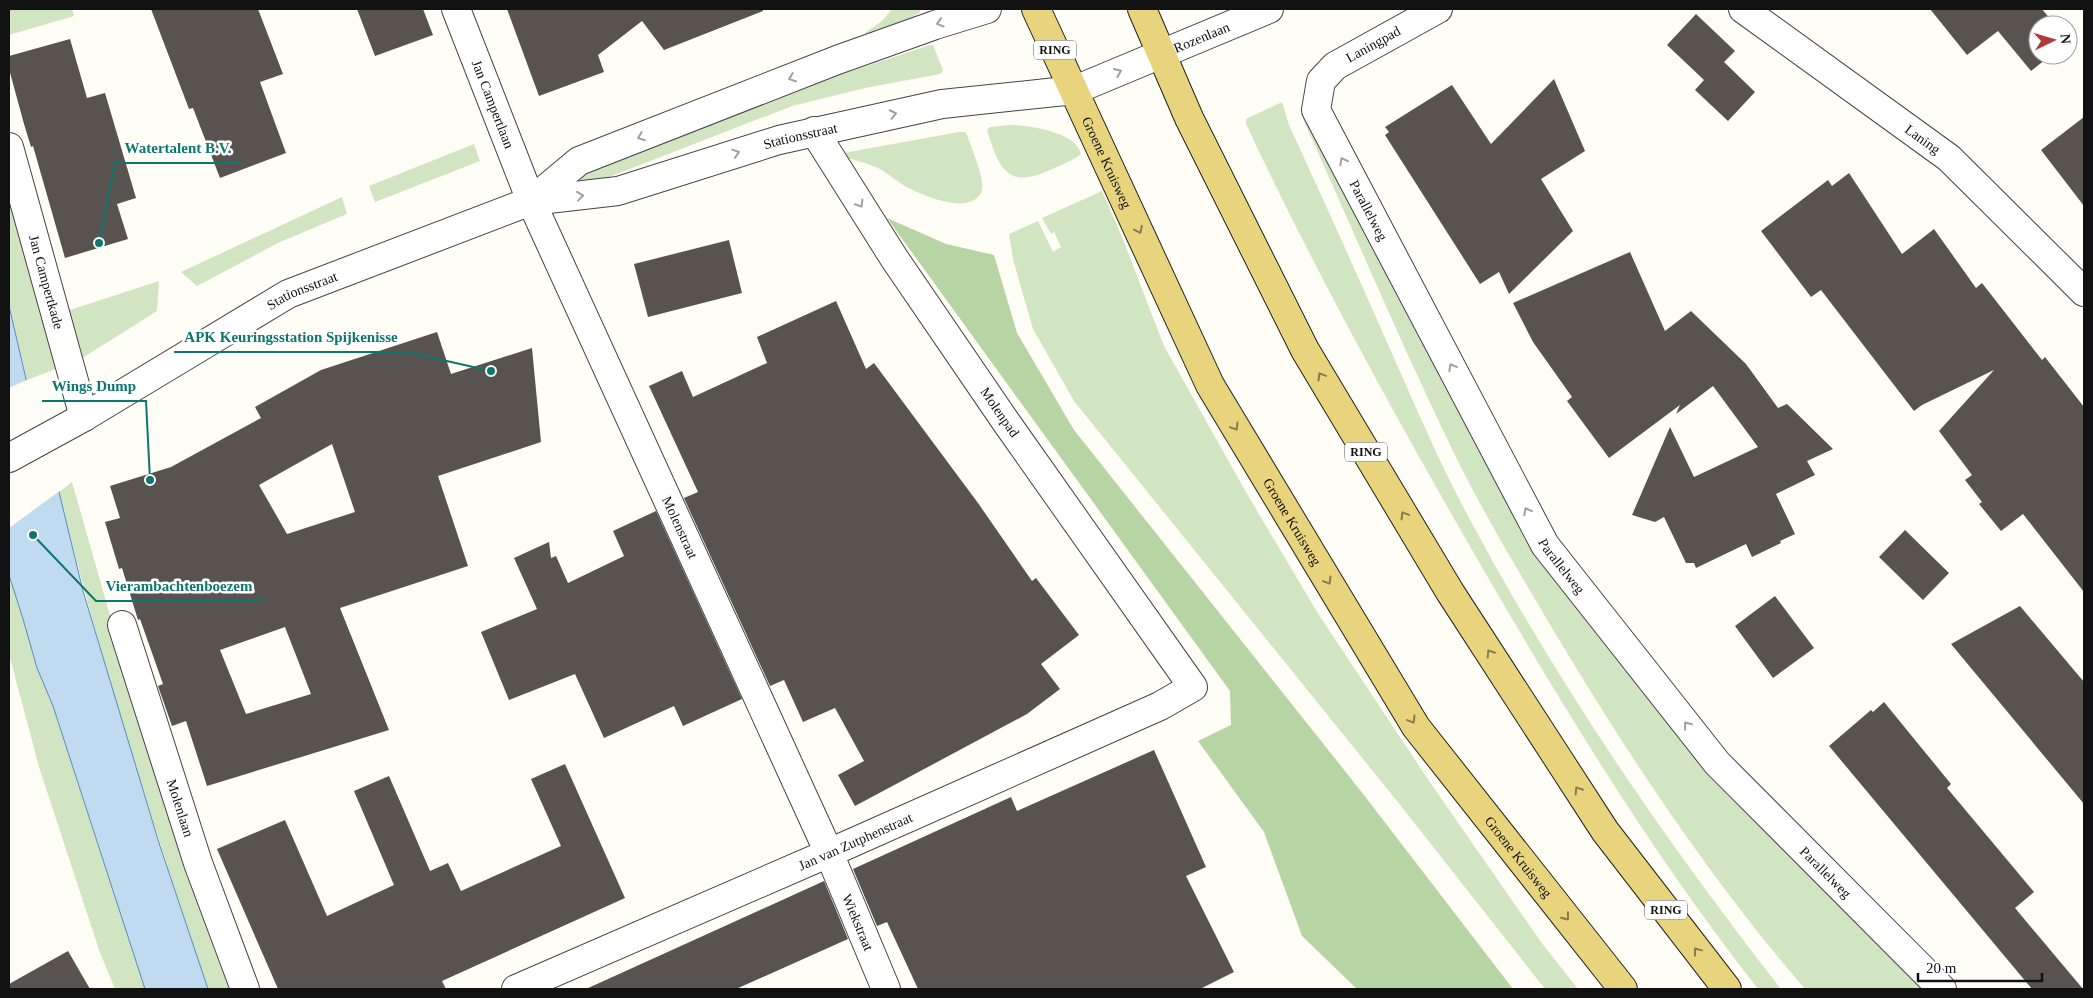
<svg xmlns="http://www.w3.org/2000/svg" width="2093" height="998" viewBox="0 0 2093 998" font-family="Georgia,serif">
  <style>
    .green { fill: #d2e5c2 }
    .forest { fill: #b7d4a4 }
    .water { fill: #c0dbef; stroke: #508cbd }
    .pier { fill: #fefdf6 }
    .building { fill: #58534e; fill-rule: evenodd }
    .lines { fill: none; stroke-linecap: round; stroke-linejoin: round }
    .minor-casing { stroke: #444; stroke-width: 30 }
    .major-casing { stroke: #222; stroke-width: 30 }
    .minor { stroke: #fff; stroke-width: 28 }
    .major { stroke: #e8d47c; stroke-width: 28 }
    .oneway { stroke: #a0a0a0 }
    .oneway2 { stroke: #877c4c }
    .labels { text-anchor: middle; stroke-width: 5; stroke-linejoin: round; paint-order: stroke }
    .shield { fill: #fff; stroke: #585858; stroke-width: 1 }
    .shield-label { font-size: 12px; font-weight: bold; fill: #111 }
    .street-label { font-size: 14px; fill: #111; stroke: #fff }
    .leader { fill: none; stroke: #0f766e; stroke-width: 2 }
    .callout-dot { fill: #0f766e; stroke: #fff; stroke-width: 2 }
    .callout-label { font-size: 15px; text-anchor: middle; font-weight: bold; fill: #0f766e; stroke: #fff; stroke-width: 5; stroke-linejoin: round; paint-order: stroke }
  </style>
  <rect width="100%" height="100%" fill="#fefdf6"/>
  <!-- green -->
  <path class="green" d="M9 9H72L74 16 9 35Z
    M892 9H920V12L904 23 864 37 865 33 882 21Z
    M930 45H933L943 70 940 74 865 88 792 106 586 186 582 184 580 175 815 83Z
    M1282 102 1289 125C1323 199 1357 274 1390 349 1412 398 1433 448 1457 495 1548 670 1660 834 1781 989H1758C1653 855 1564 709 1479 562 1396 418 1316 273 1246 124V119Z
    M1309 116 1537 548 1925 989H1805C1710 879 1630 758 1555 633 1519 572 1482 511 1451 447 1399 339 1352 228 1303 119Z
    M1010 125C1028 125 1077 132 1081 154 1073 161 1060 165 1050 170 1007 190 999 168 987 130L990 127Z
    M959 132H965L967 135C971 147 985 179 982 190 974 217 923 196 907 187 897 182 888 173 878 168 865 162 851 160 838 154Z
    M474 144 480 161 375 202 369 186Z
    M9 174 63 366 27 380 9 306Z
    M1102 191 1122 237 1164 346 1247 494 1319 615 1427 778 1541 942 1578 989H1545L1401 806 1074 401 1033 329 1014 263 1009 234 1038 221 1053 252 1061 247 1054 232 1051 234 1042 218Z
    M342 197 347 214 280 242 197 286 181 272Z
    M58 270 70 310 159 281 157 311 76 362 50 271Z
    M72 482 109 612 230 989H208C153 825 100 660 59 492Z
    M9 575 23 619 37 668 53 706 145 989H115L99 950 39 767 9 654Z"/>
  <!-- forest -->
  <path class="forest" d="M887 218 946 244 994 255 1017 333 1074 430 1360 790 1513 989H1357L1302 936 1264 832 1198 741 1231 725 1230 691Z"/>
  <!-- water -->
  <path class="water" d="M9 306 27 383 59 492 83 591 159 843 208 989H145L53 706 37 668 23 619 9 575Z"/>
  <!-- pier -->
  <path class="pier" d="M29 379 61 490 9 528V388Z"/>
  <!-- building -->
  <path class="building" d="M151 9H258L283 74 260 82 286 153 220 178 193 108 189 109Z
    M357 9H423L433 35 375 56Z
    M507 9H763V11L664 50 642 21 598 55 604 72 539 96Z
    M1930 9H2042L2055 25H2038V55H2051L2031 71 1998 31 1967 55Z
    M1696 14 1735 51 1724 62 1755 92 1728 121 1695 90 1704 80 1667 45Z
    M70 39 87 98 105 93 136 198 117 204 128 239 65 258 33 146 31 147 24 124 9 69V56Z
    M1554 79 1585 151 1541 179 1573 231 1509 294 1499 272 1480 284 1385 135 1389 132 1385 127 1452 85 1491 144Z
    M2084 117V206L2041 150Z
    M1849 173 1902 254 1934 229 1976 288 1982 283 2042 360 2045 357 2084 407V592L2023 514 2001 531 1979 504 1982 502 1965 480 1972 475 1939 431 1994 370 1922 405 1914 411 1821 290 1811 297 1761 231 1828 180 1832 186Z
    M729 240 742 293 648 317 634 264Z
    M1630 252 1665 331 1691 311 1746 364 1778 408 1787 404 1833 449 1807 461 1815 475 1776 494 1795 534 1780 541 1781 543 1752 557 1746 544 1696 568 1694 563H1686L1664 517 1655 522 1632 515 1670 427 1694 477 1758 447 1713 386 1676 414 1680 405 1609 458 1567 401 1572 397 1533 342 1513 303Z
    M836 301 866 369 874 363 978 503 1032 581 1036 578 1079 635 1041 664 1060 689 1027 714 855 806 838 775 864 761 835 708 803 722 784 680 770 686 684 498 698 492 649 386 682 371 693 397 732 379 767 363 757 337Z
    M437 332 451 374 532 348 541 442 438 476 468 566 340 608 389 730 207 786 186 721 172 726 158 686 163 684 140 619 138 620 122 568 119 569 105 522 120 518 110 486 171 467 261 418 255 407 321 370ZM332 444 355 512 287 534 259 485ZM285 627 311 694 246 714 220 650Z
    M656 511 742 699 683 726 674 706 604 738 575 674 509 700 481 632 537 609 514 558 549 542 551 558 556 556 568 583 624 556 613 531Z
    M1905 530 1949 573 1923 600 1879 557Z
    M1775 596 1814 648 1773 678 1735 626Z
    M2020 606 2084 682V804L1951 644Z
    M1884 702 1951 784 1947 788 2034 892 2015 908 2083 989H2032L1829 746 1871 710 1873 712Z
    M1154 750 1206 867 1186 876 1234 972 1200 989H918L887 922 877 926 853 869 1011 797 1017 811Z
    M565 764 625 898 442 981 446 989H278L217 849 285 820 327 916 394 885 354 791 389 776 430 871 448 863 461 891 561 846 531 779Z
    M824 881 848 939 736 989H586Z
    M68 951 90 989H9V984Z"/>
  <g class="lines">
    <defs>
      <g id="minor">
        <path id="s1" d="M456 9 531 201 829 853 886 989"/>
        <path id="s2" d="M1438 9 1335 66 1321 81 1316 110 1545 545 1717 763 1942 989"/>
        <path id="s3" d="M1743 9 1949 158 2084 292"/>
        <path id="s4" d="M9 147 84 417"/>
        <path d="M531 201 579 161 837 60 935 25 987 9"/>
        <path id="s5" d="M9 458 84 417 288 294 531 201 618 191 779 140 942 104 1075 90 1269 9"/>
        <path id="s6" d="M122 625 198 863 245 989"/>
        <path id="s7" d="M516 989 829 853 1160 706 1193 687 1006 422 894 258 814 131"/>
      </g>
      <g id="major">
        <path id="s8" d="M1036 9 1210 385 1416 727 1623 989"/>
        <path d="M1142 9 1189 118 1305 350 1450 592 1605 831 1727 989"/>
      </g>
    </defs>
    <!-- minor casing -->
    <use href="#minor" class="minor-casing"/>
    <!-- major casing -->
    <use href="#major" class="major-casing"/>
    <!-- minor -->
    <use href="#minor" class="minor"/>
    <!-- major -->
    <use href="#major" class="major"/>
  </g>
  <!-- one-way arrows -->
  <defs><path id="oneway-chevron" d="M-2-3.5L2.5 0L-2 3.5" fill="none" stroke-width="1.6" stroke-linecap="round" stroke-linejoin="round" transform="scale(1.25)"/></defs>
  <g class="oneway">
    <use href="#oneway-chevron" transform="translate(940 23) rotate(163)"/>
    <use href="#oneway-chevron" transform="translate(1118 72) rotate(-23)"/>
    <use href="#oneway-chevron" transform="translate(792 78) rotate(159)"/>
    <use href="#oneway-chevron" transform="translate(893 114) rotate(-12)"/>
    <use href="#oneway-chevron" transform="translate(641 137) rotate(159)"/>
    <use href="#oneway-chevron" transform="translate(736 153) rotate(-18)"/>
    <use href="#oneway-chevron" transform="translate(1343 161) rotate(-118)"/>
    <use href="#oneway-chevron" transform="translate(580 196) rotate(-6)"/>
    <use href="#oneway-chevron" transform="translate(860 204) rotate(58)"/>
    <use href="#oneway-chevron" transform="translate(1452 367) rotate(-118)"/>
    <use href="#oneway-chevron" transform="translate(1527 511) rotate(-118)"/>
    <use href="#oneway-chevron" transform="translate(1687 725) rotate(-128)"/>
  </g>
  <g class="oneway2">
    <use href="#oneway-chevron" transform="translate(1139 230) rotate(65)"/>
    <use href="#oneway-chevron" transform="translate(1321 376) rotate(-121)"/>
    <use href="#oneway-chevron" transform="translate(1235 427) rotate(59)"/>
    <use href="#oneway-chevron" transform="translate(1404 515) rotate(-121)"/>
    <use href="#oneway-chevron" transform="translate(1328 581) rotate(59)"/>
    <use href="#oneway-chevron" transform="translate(1490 653) rotate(-123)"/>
    <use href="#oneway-chevron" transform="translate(1412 720) rotate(59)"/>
    <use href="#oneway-chevron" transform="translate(1578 790) rotate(-123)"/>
    <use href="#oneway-chevron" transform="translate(1566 917) rotate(52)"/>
    <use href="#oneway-chevron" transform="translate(1697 951) rotate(-127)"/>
  </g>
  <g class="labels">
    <!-- shield labels -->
    <g class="shield">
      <rect x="1034" y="40.5" width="42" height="19" rx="4"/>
      <rect x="1345" y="442.5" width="42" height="19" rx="4"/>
      <rect x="1645" y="900.5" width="42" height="19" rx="4"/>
    </g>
    <g class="shield-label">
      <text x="1055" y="54">RING</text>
      <text x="1366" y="456">RING</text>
      <text x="1666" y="914">RING</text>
    </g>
    <!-- street labels -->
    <g class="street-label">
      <text dy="5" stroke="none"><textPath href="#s5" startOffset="1278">Rozenlaan</textPath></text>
      <text transform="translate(1373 44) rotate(-29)" y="5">Laningpad</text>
      <text dy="5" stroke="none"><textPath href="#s1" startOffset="102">Jan Campertlaan</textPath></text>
      <text dy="5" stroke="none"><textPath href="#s5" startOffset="862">Stationsstraat</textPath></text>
      <text dy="5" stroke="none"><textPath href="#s3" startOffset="222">Laning</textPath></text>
      <text dy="5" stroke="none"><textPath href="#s8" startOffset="169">Groene Kruisweg</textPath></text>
      <text dy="5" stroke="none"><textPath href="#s2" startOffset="281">Parallelweg</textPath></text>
      <text dy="5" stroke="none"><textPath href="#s4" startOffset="140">Jan Campertkade</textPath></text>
      <text dy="5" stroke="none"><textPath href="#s5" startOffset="338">Stationsstraat</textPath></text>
      <text transform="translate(1000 412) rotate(55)" y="5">Molenpad</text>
      <text dy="5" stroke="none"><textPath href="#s8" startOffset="574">Groene Kruisweg</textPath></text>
      <text dy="5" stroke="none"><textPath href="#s1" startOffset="565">Molenstraat</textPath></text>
      <text dy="5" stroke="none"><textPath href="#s2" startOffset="686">Parallelweg</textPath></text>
      <text dy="5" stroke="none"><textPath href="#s6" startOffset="192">Molenlaan</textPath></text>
      <text dy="5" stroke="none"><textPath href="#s7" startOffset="370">Jan van Zutphenstraat</textPath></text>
      <text dy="5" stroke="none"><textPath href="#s8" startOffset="979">Groene Kruisweg</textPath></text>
      <text dy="5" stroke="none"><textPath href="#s2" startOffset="1091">Parallelweg</textPath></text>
      <text dy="5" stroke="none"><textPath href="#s1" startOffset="998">Wiekstraat</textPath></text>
    </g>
  </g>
  <!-- callouts -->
  <path class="leader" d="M99 243L115 163H241M491 371L407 352H174M150 480L146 401H42M33 535L96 601H263"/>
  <g class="callout-dot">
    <circle cx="99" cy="243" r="5"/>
    <circle cx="491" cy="371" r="5"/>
    <circle cx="150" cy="480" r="5"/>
    <circle cx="33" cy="535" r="5"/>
  </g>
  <g class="callout-label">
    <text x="178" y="153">Watertalent B.V.</text>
    <text x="291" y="342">APK Keuringsstation Spijkenisse</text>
    <text x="94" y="391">Wings Dump</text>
    <text x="179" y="591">Vierambachtenboezem</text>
  </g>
  <!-- border -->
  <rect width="2093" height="998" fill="none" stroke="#111111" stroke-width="20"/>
  <!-- north arrow -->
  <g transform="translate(2053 40) rotate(85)"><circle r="24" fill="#ffffff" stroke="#a0a0a0"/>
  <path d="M0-4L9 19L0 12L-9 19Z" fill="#b03b39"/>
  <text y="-8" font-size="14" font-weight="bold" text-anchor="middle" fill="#111111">N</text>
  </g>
  <!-- scale -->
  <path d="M1918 973v8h124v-8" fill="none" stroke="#111111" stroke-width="2.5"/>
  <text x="1926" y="973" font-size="15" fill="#111111" stroke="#ffffff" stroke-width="4" paint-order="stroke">20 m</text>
</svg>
